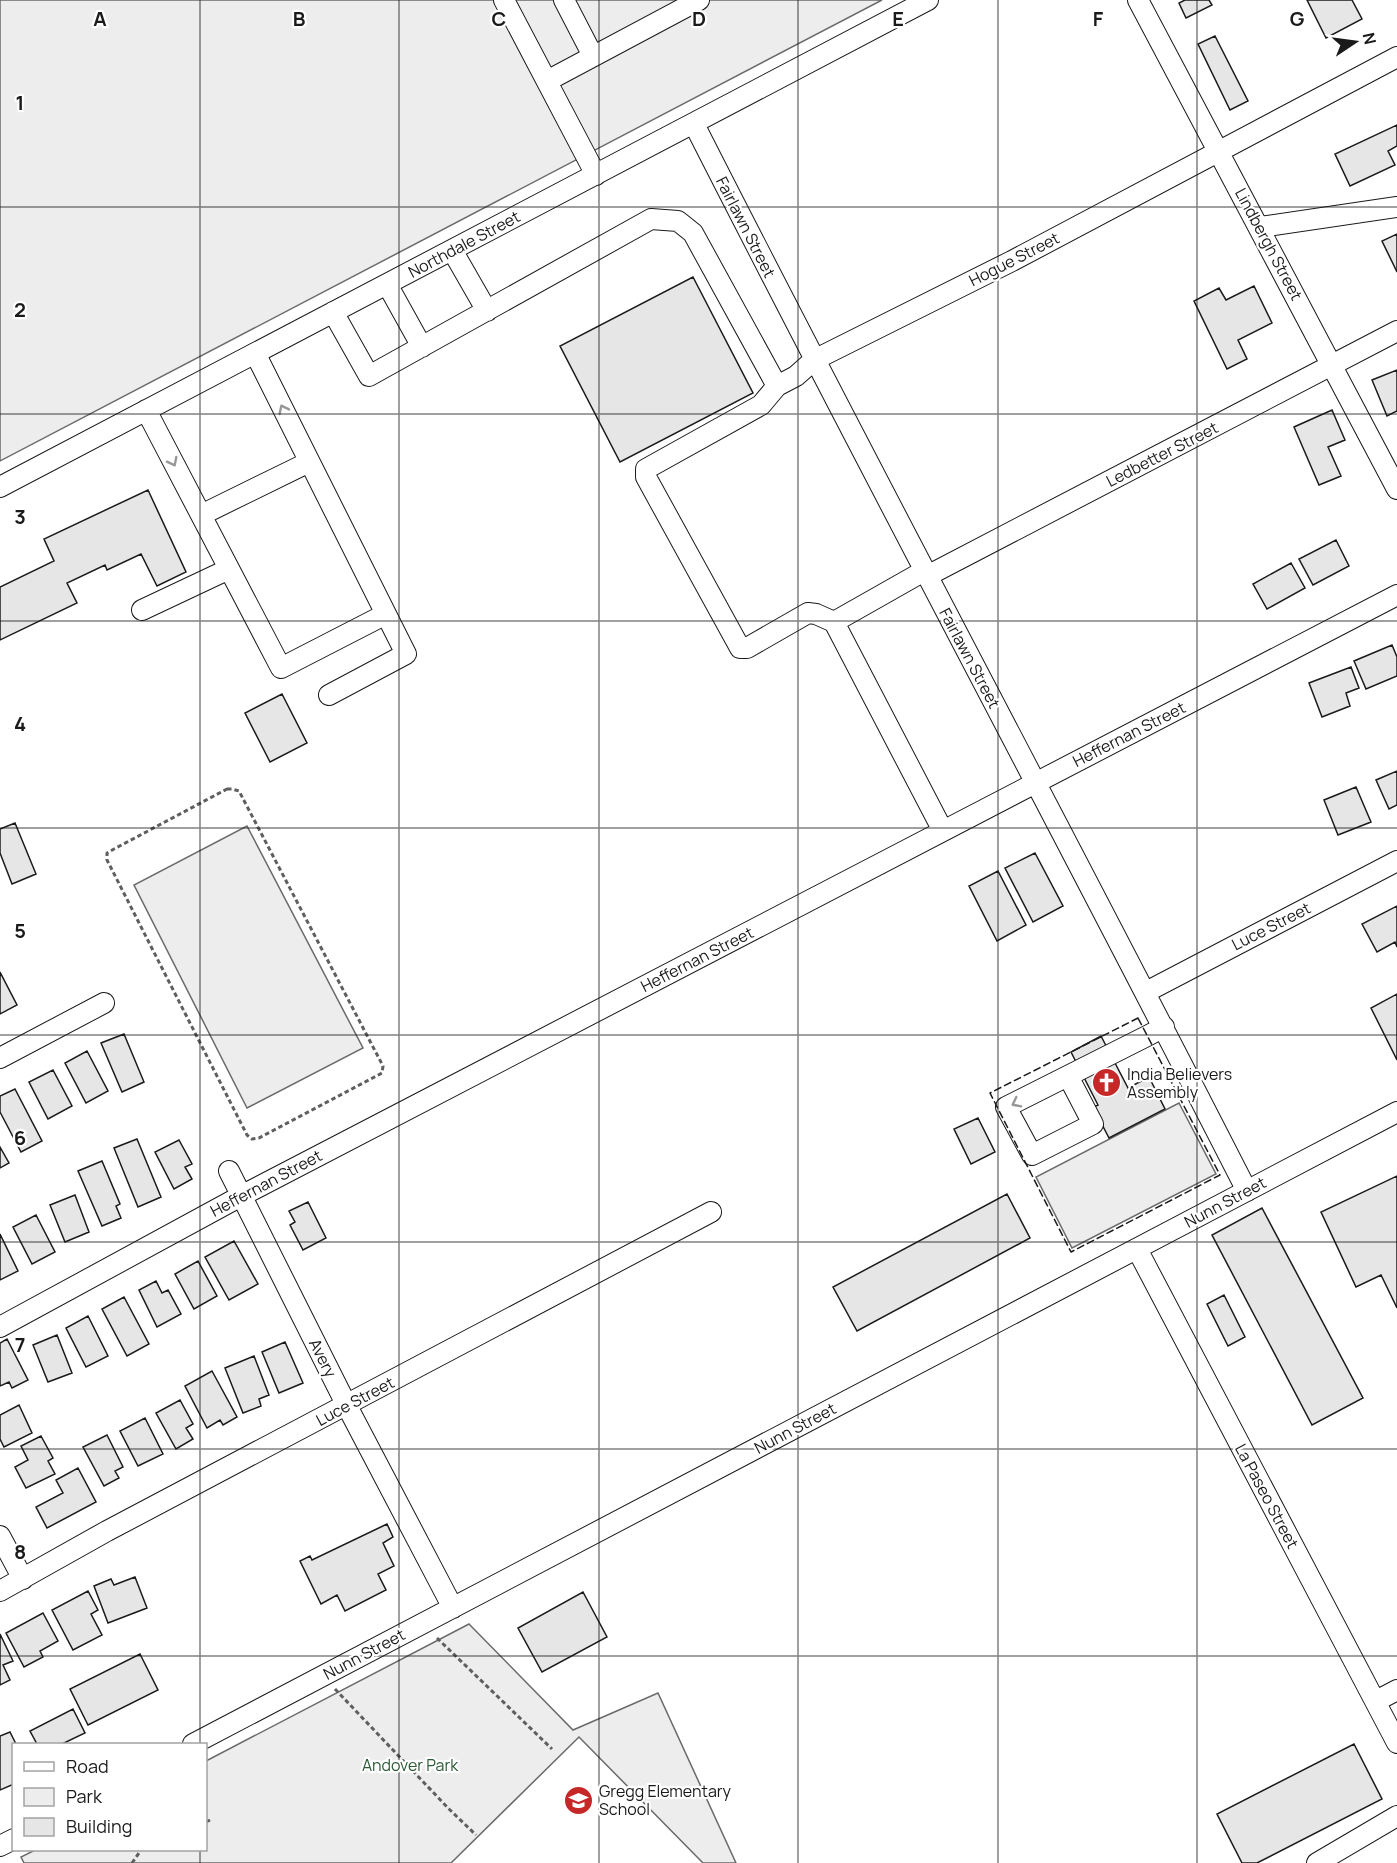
<svg xmlns="http://www.w3.org/2000/svg" width="1397" height="1863" viewBox="0 0 1397 1863" font-family="Manrope,sans-serif">
  <style>
    .green { fill: #ededed; stroke: #6a6a6a; stroke-width: 1.5 }
    .building { fill: #e6e6e6; stroke: #1a1a1a; stroke-width: 1.5 }
    .lines { fill: none; stroke-linecap: round; stroke-linejoin: round }
    .minor-casing { stroke: #1a1a1a; stroke-width: 22 }
    .path { stroke: #5f5f5f; stroke-width: 3; stroke-dasharray: 4.5 3; stroke-linecap: butt }
    .minor { stroke: #fff; stroke-width: 20 }
    .fence { stroke: #1a1a1a; stroke-width: 1.5; stroke-dasharray: 8 3; stroke-linecap: butt }
    .oneway { stroke: #989898 }
    .grid { fill: none; stroke: #1a1a1a; stroke-width: 1.5; stroke-opacity: 0.55 }
    .labels { text-anchor: middle; stroke-width: 4.5; stroke-linejoin: round; paint-order: stroke }
    .street-label { font-size: 16px; fill: #1a1a1a; stroke: #fff }
    .poi-label { font-size: 16px; fill: #1a1a1a; stroke: #fff; text-anchor: start }
    .park-label { font-size: 16px; fill: #2b5a34; stroke: #fff }
    .grid-label { font-size: 20px; text-anchor: middle; font-weight: bold; fill: #1a1a1a; stroke: #fff; stroke-width: 4.5; stroke-linejoin: round; paint-order: stroke }
  </style>
  <rect width="100%" height="100%" fill="#fff"/>
  <!-- green -->
  <path class="green" d="M0 0H882L0 461Z
    M247 826 363 1048 247 1108 134 885Z
    M1179 1103 1216 1174 1072 1248 1036 1177Z
    M469 1624 573 1730 658 1693 736 1863H703L579 1737 451 1863H24L21 1857 35 1850H206V1761Z"/>
  <!-- building -->
  <path class="building" d="M1185 0H1209L1212 5 1186 18 1179 3Z
    M1307 0H1352L1362 19 1326 38Z
    M1215 36 1248 101 1230 110 1198 44Z
    M1397 125V146L1388 151 1395 165 1350 186 1335 154Z
    M1397 234V272L1382 241Z
    M693 277 753 393 620 462 560 346Z
    M1254 286 1272 323 1238 340 1247 359 1227 369 1194 301 1219 288 1226 300Z
    M1397 370V411L1387 416 1372 380Z
    M1332 410 1345 440 1328 447 1341 476 1319 485 1294 427Z
    M148 490 186 572 157 586 141 554 107 570 105 565 67 583 77 603 0 640V587L54 561 44 539Z
    M1336 540 1349 566 1313 585 1299 559Z
    M1291 563 1305 588 1267 609 1253 584Z
    M1392 645 1397 657V676L1366 689 1354 661Z
    M1351 667 1359 688 1346 693 1350 706 1322 717 1309 683Z
    M282 694 307 743 270 762 245 713Z
    M1397 771V805L1389 809 1376 780Z
    M1356 787 1371 822 1338 835 1324 800Z
    M15 823 36 874 12 884 0 853V829Z
    M1035 853 1063 906 1033 922 1005 868Z
    M998 871 1026 925 997 941 969 886Z
    M1397 906V947L1395 942 1377 952 1362 924Z
    M0 972 17 1005 0 1014Z
    M1397 994V1060L1371 1008Z
    M124 1034 144 1082 122 1092 101 1043Z
    M1101 1036 1128 1088 1149 1077 1165 1109 1109 1138 1093 1107 1098 1105 1071 1052Z
    M87 1051 108 1091 86 1103 65 1063Z
    M53 1070 72 1106 48 1119 29 1082Z
    M15 1089 42 1141 21 1152 0 1112V1096Z
    M978 1118 995 1152 971 1164 954 1129Z
    M137 1139 161 1197 138 1207 114 1148Z
    M179 1140 192 1164 185 1167 192 1179 174 1189 155 1152Z
    M0 1147 9 1163 0 1168Z
    M102 1161 120 1204 116 1206 121 1218 102 1226 78 1171Z
    M1397 1176V1308L1381 1275 1356 1287 1321 1212Z
    M1007 1194 1030 1238 857 1331 833 1287Z
    M75 1195 89 1232 65 1242 50 1205Z
    M308 1202 326 1238 303 1250 290 1225 295 1222 289 1211Z
    M1262 1208 1363 1398 1312 1425 1212 1235Z
    M36 1215 55 1252 32 1264 13 1227Z
    M0 1234 18 1271 0 1280Z
    M234 1241 258 1284 229 1300 205 1257Z
    M198 1261 217 1296 194 1309 175 1274Z
    M156 1281 162 1293 168 1290 181 1314 157 1327 139 1290Z
    M1224 1295 1245 1337 1228 1346 1207 1304Z
    M124 1297 149 1344 127 1356 102 1309Z
    M88 1316 108 1356 86 1367 66 1328Z
    M57 1335 72 1373 48 1382 33 1345Z
    M7 1339 28 1380 12 1388 9 1382 0 1386V1343Z
    M285 1342 303 1383 279 1393 262 1352Z
    M254 1356 269 1395 259 1399 261 1406 243 1413 225 1368Z
    M212 1371 237 1417 223 1425 220 1420 207 1428 185 1386Z
    M180 1400 193 1424 186 1428 193 1439 176 1449 156 1413Z
    M19 1405 32 1433 4 1447 0 1439V1415Z
    M145 1418 163 1454 138 1466 120 1431Z
    M107 1435 123 1467 115 1471 119 1478 104 1486 83 1447Z
    M41 1436 53 1458 48 1461 55 1474 26 1488 15 1467 28 1460 21 1446Z
    M78 1468 96 1502 47 1528 36 1507 63 1493 56 1480Z
    M387 1524 393 1537 383 1543 394 1566 378 1574 386 1590 345 1611 337 1595 321 1604 300 1561 310 1556 312 1560Z
    M135 1577 147 1608 108 1623 94 1586 111 1579 114 1585Z
    M88 1591 98 1610 91 1614 102 1635 73 1650 52 1610Z
    M583 1592 607 1637 542 1672 518 1628Z
    M43 1613 58 1641 40 1651 43 1657 24 1667 6 1633Z
    M0 1634 13 1661 3 1665 10 1680 0 1685Z
    M140 1654 158 1690 88 1725 70 1689Z
    M73 1709 85 1733 62 1744H37L30 1731Z
    M10 1732 16 1744H14V1784L0 1790V1736Z
    M1354 1744 1382 1799 1257 1863H1242L1217 1814Z"/>
  <g class="lines">
    <defs>
      <path id="minor" d="M504 0 596 175
        M564 0 593 56
        M1138 0 1397 489
        M547 81 699 0
        M694 124C875 481 1065 834 1247 1191
        M1260 227 1397 207
        M452 250 487 311
        M387 284 422 347
        M333 312 369 376 651 219 678 221 693 233 777 386
        M255 353 406 654 329 695
        M146 410 281 668 386 614
        M0 487 928 0
        M201 515 309 462
        M924 571 834 622 816 614 808 613 747 648H740L646 477V469L761 405 777 386 796 376 814 360 1012 261 1397 57
        M927 576 1397 331
        M142 610 229 569
        M834 622 943 831
        M1146 992 1397 861
        M0 1058 104 1003
        M1068 1076 1093 1124 1032 1155 1006 1107 1147 1036 1164 1027
        M229 1171 347 1406 453 1608
        M1137 1249 1397 1743
        M0 1327 241 1196 1397 595
        M0 1536 23 1579
        M0 1591 107 1531 711 1212
        M1376 1701 1397 1690
        M193 1744 1397 1112
        M0 1846 14 1839
        M1317 1863 1397 1816"/>
    </defs>
    <!-- minor casing -->
    <use href="#minor" class="minor-casing"/>
    <!-- path -->
    <path class="path" d="M227 789H232L239 791 383 1066 382 1073 259 1138 252 1139 247 1135 107 860V853L114 849Z
      M437 1638 552 1749
      M335 1689 449 1809 476 1835
      M206 1822 210 1820
      M132 1863 141 1850"/>
    <!-- minor -->
    <use href="#minor" class="minor"/>
    <!-- fence -->
    <path class="fence" d="M1138 1018 1220 1175 1071 1252 990 1093Z"/>
  </g>
  <!-- one-way arrows -->
  <defs><path id="oneway-chevron" d="M-2-3.5L2.5 0L-2 3.5" fill="none" stroke-width="1.6" stroke-linecap="round" stroke-linejoin="round" transform="scale(1.5)"/></defs>
  <g class="oneway">
    <use href="#oneway-chevron" transform="translate(283 409) rotate(-116)"/>
    <use href="#oneway-chevron" transform="translate(173 462) rotate(63)"/>
    <use href="#oneway-chevron" transform="translate(1016 1103) rotate(153)"/>
  </g>
  <!-- grid -->
  <path class="grid" d="M200 0V1744M399 0V1863M599 0V1863M798 0V1863M998 0V1863M1197 0V1863M0 207H1397M0 414H1397M0 621H1397M0 828H1397M0 1035H1397M0 1242H1397M0 1449H1397M0 1656H1397M200 1850V1863"/>
  <!-- icons -->
  <defs>
    <symbol id="church-disc" viewBox="-11 -11 22 22"><circle r="9.5" fill="#c62828" stroke="#fff"/><path d="M-1.2-6h2.4v3.5h3.3v2.4h-3.3V6h-2.4V-.1h-3.3v-2.4h3.3Z" fill="#fff"/></symbol>
    <symbol id="school-disc" viewBox="-11 -11 22 22"><circle r="9.5" fill="#c62828" stroke="#fff"/><path d="M0-5L7-2L0 1L-7-2ZM-4 1L0 2.5L4 1V4Q0 6-4 4Z" fill="#fff"/></symbol>
  </defs>
  <g fill-rule="evenodd">
    <use href="#church-disc" x="1090" y="1066" width="33" height="33"/>
    <use href="#school-disc" x="562" y="1784" width="33" height="33"/>
  </g>
  <g class="labels">
    <!-- street labels -->
    <g class="street-label">
      <text transform="translate(746 227) rotate(63)" y="6">Fairlawn Street</text>
      <text transform="translate(464 244) rotate(-28)" y="6">Northdale Street</text>
      <text transform="translate(1269 244) rotate(62)" y="6">Lindbergh Street</text>
      <text transform="translate(1014 259) rotate(-27)" y="6">Hogue Street</text>
      <text transform="translate(1162 454) rotate(-27)" y="6">Ledbetter Street</text>
      <text transform="translate(970 658) rotate(62)" y="6">Fairlawn Street</text>
      <text transform="translate(1129 734) rotate(-27)" y="6">Heffernan Street</text>
      <text transform="translate(1271 926) rotate(-27)" y="6">Luce Street</text>
      <text transform="translate(697 959) rotate(-27)" y="6">Heffernan Street</text>
      <text transform="translate(266 1183) rotate(-28)" y="6">Heffernan Street</text>
      <text transform="translate(1225 1202) rotate(-28)" y="6">Nunn Street</text>
      <text transform="translate(323 1358) rotate(63)" y="6">Avery</text>
      <text transform="translate(355 1401) rotate(-28)" y="6">Luce Street</text>
      <text transform="translate(795 1428) rotate(-28)" y="6">Nunn Street</text>
      <text transform="translate(1267 1496) rotate(62)" y="6">La Paseo Street</text>
      <text transform="translate(364 1654) rotate(-28)" y="6">Nunn Street</text>
    </g>
    <!-- poi labels -->
    <g class="poi-label">
      <text x="1127" y="1080">India Believers<tspan x="1127" dy="18">Assembly</tspan></text>
      <text x="599" y="1797">Gregg Elementary<tspan x="599" dy="18">School</tspan></text>
    </g>
    <!-- park labels -->
    <g class="park-label">
      <text x="410" y="1771">Andover Park</text>
    </g>
  </g>
  <g class="grid-label">
    <text x="100" y="26">A</text>
    <text x="299" y="26">B</text>
    <text x="499" y="26">C</text>
    <text x="699" y="26">D</text>
    <text x="898" y="26">E</text>
    <text x="1098" y="26">F</text>
    <text x="1297" y="26">G</text>
    <text x="20" y="110">1</text>
    <text x="20" y="317">2</text>
    <text x="20" y="524">3</text>
    <text x="20" y="731">4</text>
    <text x="20" y="938">5</text>
    <text x="20" y="1145">6</text>
    <text x="20" y="1352">7</text>
    <text x="20" y="1559">8</text>
  </g>
  <!-- legend -->
  <rect x="12" y="1743" width="195" height="108" fill="#ffffff" stroke="#a3a3a3" stroke-width="1.5"/>
  <rect x="24" y="1762" width="30" height="9" fill="#ffffff" stroke="#a3a3a3" stroke-width="1.5"/>
  <text x="66" y="1773" font-size="18" fill="#1a1a1a">Road</text>
  <rect x="24" y="1788" width="30" height="18" fill="#ededed" stroke="#a3a3a3" stroke-width="1.5"/>
  <text x="66" y="1803" font-size="18" fill="#1a1a1a">Park</text>
  <rect x="24" y="1818" width="30" height="18" fill="#e6e6e6" stroke="#a3a3a3" stroke-width="1.5"/>
  <text x="66" y="1833" font-size="18" fill="#1a1a1a">Building</text>
  <!-- north arrow -->
  <g transform="translate(1355 42) rotate(77)" stroke="#ffffff" stroke-width="4.5" paint-order="stroke">
  <path d="M0-4.5L10 22L0 15L-10 22Z" fill="#1a1a1a"/>
  <text y="-9" font-size="16" font-weight="bold" text-anchor="middle" fill="#1a1a1a">N</text>
  </g>
</svg>
